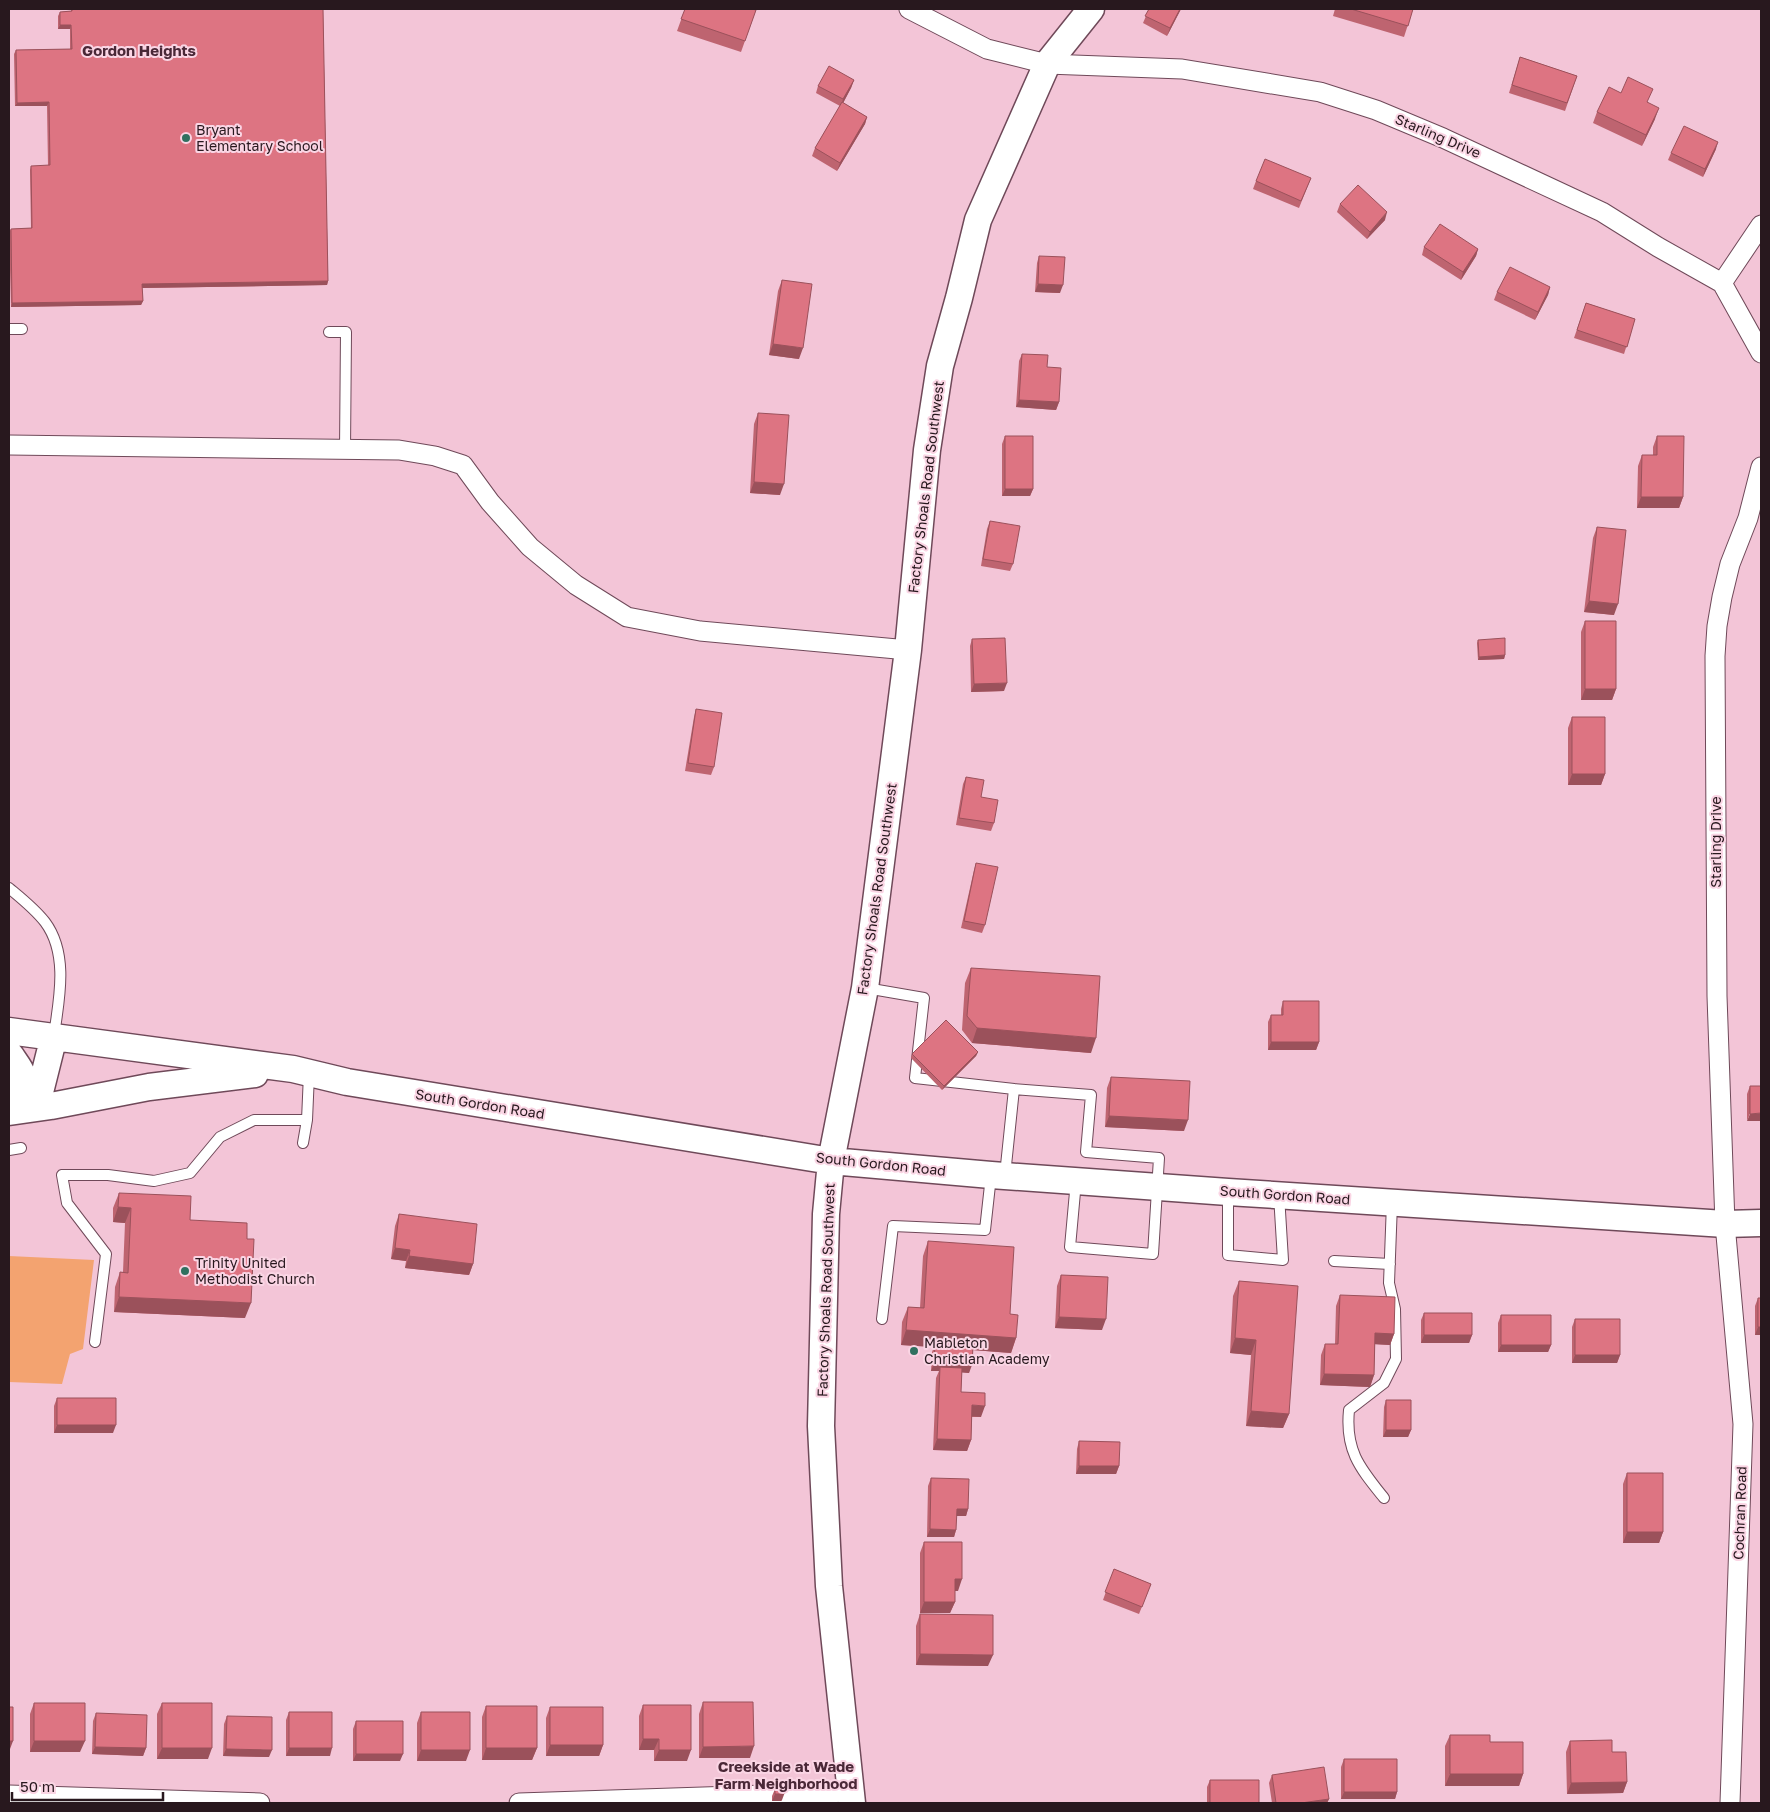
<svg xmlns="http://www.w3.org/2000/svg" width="1770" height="1812" viewBox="0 0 1770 1812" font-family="'Golos Text',sans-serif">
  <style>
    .green { fill: #f3a370 }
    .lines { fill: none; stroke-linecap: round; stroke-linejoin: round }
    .lane-casing { stroke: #6f4959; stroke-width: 12 }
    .street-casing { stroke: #6f4959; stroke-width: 21 }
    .secondary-casing { stroke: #6f4959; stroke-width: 29 }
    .lane { stroke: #fff; stroke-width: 10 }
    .street { stroke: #fff; stroke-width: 19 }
    .secondary { stroke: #fff; stroke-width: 26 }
    .wall { fill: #be6470 }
    .shaded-wall { fill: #9b515b }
    .building { fill: #dd7482; stroke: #9b515b }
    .poi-dot { fill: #30705f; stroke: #fad5e4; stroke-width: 2 }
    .labels { text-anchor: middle; stroke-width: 4; stroke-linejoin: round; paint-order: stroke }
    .poi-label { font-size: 14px; fill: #28181e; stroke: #fad5e4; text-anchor: start }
    .street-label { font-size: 14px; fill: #28181e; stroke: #fad5e4 }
    .neighbourhood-label { font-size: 15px; font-weight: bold; fill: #4a2837; stroke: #fad5e4 }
  </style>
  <rect width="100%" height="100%" fill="#f3c5d7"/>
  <!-- green -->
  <path class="green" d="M9 1256 94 1260 83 1349 70 1354 62 1384 9 1382Z"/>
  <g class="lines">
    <defs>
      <path id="lane" d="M9 329H22
        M329 332H346L345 450
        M9 888C21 898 35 909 45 922 69 954 59 1000 54 1035
        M866 988 924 998 915 1078 1014 1089
        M307 1120 309 1074
        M9 1150 21 1148
        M1005 1175 1014 1089 1091 1095 1086 1152 1159 1158 1153 1254 1070 1247 1076 1181
        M1228 1193V1255L1283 1260 1279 1195
        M1334 1261 1390 1264
        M882 1319 893 1226 985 1230 991 1176
        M95 1342 106 1254 67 1203 62 1175H108L154 1181 190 1173 220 1137 254 1120H307L303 1143
        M1384 1498C1360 1468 1345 1451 1349 1410L1384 1383 1396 1359 1395 1309 1389 1283 1392 1203"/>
      <path id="street" d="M909 9 987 49 1047 64 1182 69 1320 92 1376 110 1443 138 1602 212 1658 247 1722 283 1761 353
        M1722 283 1761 225
        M9 445 399 450 435 456 463 465 490 502 530 547 576 585 627 617 700 631 908 650
        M9 1795 260 1803
        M519 1803 851 1792
        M1730 1803 1743 1424 1725 1224 1717 996 1715 656 1717 626 1722 597 1730 564 1748 518 1761 467"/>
      <path id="secondary" d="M9 1031 293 1069 347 1082 831 1161 991 1175 1228 1192 1725 1224 1761 1223
        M9 1056H11C14 1061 20 1068 22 1074 23 1084 17 1098 9 1103
        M14 1109 33 1101 41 1088 54 1036
        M9 1112 51 1106 149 1087 255 1074
        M852 1803 829 1586 821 1426 826 1214 831 1161 865 988 908 650 927 450 940 366 959 298 978 220 1047 64 1091 9"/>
    </defs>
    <!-- lane casing -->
    <use href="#lane" class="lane-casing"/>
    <!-- street casing -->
    <use href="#street" class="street-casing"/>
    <!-- secondary casing -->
    <use href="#secondary" class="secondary-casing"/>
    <!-- lane -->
    <use href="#lane" class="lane"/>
    <!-- street -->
    <use href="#street" class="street"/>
    <!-- secondary -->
    <use href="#secondary" class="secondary"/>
  </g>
  <!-- wall -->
  <path class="wall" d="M71 9H323L328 281 327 285 142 288 143 301 141 305 11 307 9 232 11 229 31 228 30 170 31 166H48L47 106H15L14 54 16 50 70 49V29H58V16L60 12 71 11Z
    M685 9 756 10 741 52 677 31Z
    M1149 9H1181L1167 36 1143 23Z
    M1335 9H1413L1404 37 1333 16Z
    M1520 57 1577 76 1565 111 1509 93Z
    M854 80 851 88 843 103 867 117 865 124 837 171 812 156 815 148 840 106 816 93 818 86Z
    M1621 93 1648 102 1655 119 1642 146 1593 123 1597 112Z
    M1716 149 1703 177 1668 160 1671 153Z
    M1311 178 1299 208 1253 189 1256 181Z
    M1340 204 1385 220 1367 239 1337 212Z
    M1424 247 1478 249 1476 256 1461 280 1422 255Z
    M1039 256 1060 293 1035 292 1037 263Z
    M782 280 799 359 769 355 778 291Z
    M1550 287 1548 295 1535 320 1494 300 1497 292Z
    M1586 303 1635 319 1624 354 1574 338Z
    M1022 354 1047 367 1059 402 1056 410 1016 407 1019 361Z
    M758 413 780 495 750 493 754 424Z
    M1005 436 1033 489 1030 496H1002V444Z
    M1657 436 1683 497 1679 508H1637L1638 466 1642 455H1653V447Z
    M990 521 1013 564 1010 571 981 566 987 529Z
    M1597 527 1614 615 1584 612 1593 538Z
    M1585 621 1616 689 1612 700H1581V632Z
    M972 639 1004 691 971 692 970 646Z
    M1478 640 1505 655 1504 659 1478 660 1477 643Z
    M696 709 714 767 711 775 685 771 694 717Z
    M1572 717 1605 774 1601 785H1568V728Z
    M966 777 981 797 994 823 991 831 956 825 963 784Z
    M976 863 985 925 982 933 961 928 974 870Z
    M971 968 1091 1053 972 1043 962 1030 965 983Z
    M1283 1001 1319 1042 1316 1050H1268V1022L1271 1015H1281V1009Z
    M978 1052 976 1056 942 1090 911 1058 912 1054Z
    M1111 1077 1184 1131 1105 1127 1107 1088Z
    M1750 1086H1761L1747 1121V1094Z
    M119 1193 190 1220 245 1318 114 1312 115 1287 120 1272H123L125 1223 113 1222V1208Z
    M399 1214 473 1264 469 1275 405 1268 406 1261 391 1259 395 1226Z
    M928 1241 1010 1314 1016 1338 1011 1353 973 1350 969 1373 962 1372 961 1392 981 1417H972L971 1440 967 1451 933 1450 936 1378 939 1371H931L932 1352 934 1347 901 1345 902 1322 908 1307 920 1308 923 1256Z
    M1061 1275 1102 1330 1055 1328 1057 1286Z
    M1239 1281 1289 1414 1283 1428 1246 1426 1251 1355 1230 1353 1233 1296Z
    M1340 1295 1394 1334 1390 1345 1375 1344 1374 1375 1370 1387 1320 1385 1321 1355 1325 1344H1335L1336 1306Z
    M1758 1298 1761 1335H1755V1306Z
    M1424 1313 1472 1335 1469 1343H1421V1320Z
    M1501 1315 1551 1345 1548 1352H1498V1323Z
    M1575 1319 1620 1355 1617 1363H1572V1327Z
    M57 1398 113 1433H54V1406Z
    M1386 1400 1411 1430 1408 1437H1383L1384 1407Z
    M1079 1441 1119 1466 1116 1474H1076L1077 1449Z
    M1627 1473 1663 1532 1659 1543H1623V1484Z
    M931 1478 968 1509 966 1516H956V1530L954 1537H927L928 1486Z
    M924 1542 958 1591H955V1602L950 1613H920V1553Z
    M1114 1569 1151 1584 1139 1614 1103 1600Z
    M920 1614 988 1666 916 1665V1626Z
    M703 1702 750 1758H699V1714Z
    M34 1703 80 1752H30V1714Z
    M162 1703 208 1759H157V1714Z
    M643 1705 687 1761H654V1750H639V1716Z
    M486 1706 537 1748 532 1760H482V1717Z
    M550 1707 603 1745 599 1756H546V1718Z
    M289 1712 330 1756H286V1720Z
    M421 1712 466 1761H417V1723Z
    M96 1713 146 1748 143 1756 92 1754 93 1721Z
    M227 1716 269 1757 223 1756 224 1724Z
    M356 1721 400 1761H353V1729Z
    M1450 1735 1490 1742 1523 1774 1519 1786H1445V1746Z
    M1570 1741 1612 1752 1627 1782 1623 1793 1567 1794 1566 1752Z
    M1344 1759 1397 1792 1395 1799H1341V1767Z
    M1272 1775 1329 1799 1327 1803H1272L1269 1783Z
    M1210 1780 1259 1803H1207V1787Z
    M775 1789 782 1800 781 1801H772V1796Z"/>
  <!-- shaded-wall -->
  <path class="shaded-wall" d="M1180 9H1181L1167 36 1170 28Z
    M60 25H71L70 29H58Z
    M854 80 851 88 841 107 843 99Z
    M49 102 47 106H15L17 103Z
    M1659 108 1655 119 1642 146 1646 135Z
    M867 117 865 124 837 171 840 163Z
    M1718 142 1716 149 1703 177 1705 169Z
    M1387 212 1385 220 1367 239 1370 232Z
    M1478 249 1476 256 1461 280 1463 272Z
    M328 281 327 285 141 288 142 284Z
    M1038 284 1063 285 1060 293 1035 292Z
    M1550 287 1548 295 1535 320 1538 312Z
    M143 301 141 305 11 307 12 303Z
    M773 344 803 348 799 359 769 355Z
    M1019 400 1059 402 1056 410 1016 407Z
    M754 482 784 484 780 495 750 493Z
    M1005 489H1033L1030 496H1002Z
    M1641 497H1683L1679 508H1637Z
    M1589 601 1618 604 1614 615 1584 612Z
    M1505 655 1504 659 1478 660 1479 657Z
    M1007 683 1004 691 971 692 974 684Z
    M1585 689H1616L1612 700H1581Z
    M1572 774H1605L1601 785H1568Z
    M977 1028 1096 1038 1091 1053 972 1043Z
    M1271 1042H1319L1316 1050H1268Z
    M978 1052 976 1056 942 1090 944 1086Z
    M1761 1113V1121H1747L1750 1114Z
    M1109 1116 1188 1120 1184 1131 1105 1127Z
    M118 1207 131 1208 125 1223 113 1222Z
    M395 1248 410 1250 406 1261 391 1259Z
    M409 1256 473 1264 469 1275 405 1268Z
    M119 1297 251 1303 245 1318 114 1312Z
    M1059 1317 1106 1319 1102 1330 1055 1328Z
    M1758 1327H1761V1335H1755Z
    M906 1330 1016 1338 1011 1353 934 1347 935 1345 934 1347 901 1345Z
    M1375 1333 1394 1334 1390 1345 1371 1344Z
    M1424 1335H1472L1469 1343H1421Z
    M1235 1338 1256 1340 1251 1355 1230 1353Z
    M1501 1345H1551L1548 1352H1498Z
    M1575 1355H1620L1617 1363H1572Z
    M934 1363 972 1365 969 1373 940 1371V1367L939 1371H931Z
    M1324 1374 1374 1375 1370 1387 1320 1385Z
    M972 1405 985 1406 981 1417 968 1416Z
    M1251 1411 1289 1414 1283 1428 1246 1426Z
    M57 1425H116L113 1433H54Z
    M1386 1430H1411L1408 1437H1383Z
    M937 1439 971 1440 967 1451 933 1450Z
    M1079 1466H1119L1116 1474H1076Z
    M957 1509H968L966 1516H954Z
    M930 1529 956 1530 954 1537H927Z
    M1627 1532H1663L1659 1543H1623Z
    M955 1579H962L958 1591H950Z
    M924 1602H955L950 1613H920Z
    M920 1654 993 1655 988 1666 916 1665Z
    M643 1739H659L654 1750H639Z
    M9 1741H13L10 1749H9Z
    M34 1741H85L80 1752H30Z
    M550 1745H603L599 1756H546Z
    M754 1746 750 1758H699L703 1747Z
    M95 1747 146 1748 143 1756 92 1754Z
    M162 1748H212L208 1759H157Z
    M289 1748H332L330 1756H286Z
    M486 1748H537L532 1760H482Z
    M226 1749 272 1750 269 1757 223 1756Z
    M421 1750H470L466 1761H417Z
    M659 1750H691L687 1761H654Z
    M356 1754H403L400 1761H353Z
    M1450 1774H1523L1519 1786H1445Z
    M1627 1782 1623 1793 1567 1794 1571 1783Z
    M785 1792 782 1800 781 1801H772L775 1794Z
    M1344 1792H1397L1395 1799H1341Z
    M1329 1799 1327 1803H1301Z"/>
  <!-- building -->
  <path class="building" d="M72 9H323L328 281 142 284 143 301 12 303 11 229 32 228 31 166 50 165 49 102 17 103 16 50 72 49 71 25H60V12L72 11Z
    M685 9H752L756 10 745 41 681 19Z
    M1149 9H1180L1170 28 1145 16Z
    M1351 9H1413L1408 26Z
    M1520 57 1577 76 1567 103 1512 85Z
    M829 66 854 80 843 99 818 86Z
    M1628 77 1653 89 1647 102 1659 108 1646 135 1597 112 1609 87 1621 93Z
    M842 102 867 117 840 163 815 148Z
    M1684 126 1718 142 1705 169 1671 153Z
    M1265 159 1311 178 1301 201 1256 181Z
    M1358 185 1387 212 1370 232 1340 204Z
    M1440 224 1478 249 1463 272 1424 247Z
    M1039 256 1065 257 1063 285 1038 284Z
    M1510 267 1550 287 1538 312 1497 292Z
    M782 280 812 284 803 348 773 344Z
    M1586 303 1635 319 1627 347 1577 330Z
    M1022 354 1048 355 1047 367 1061 368 1059 402 1019 400Z
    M758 413 789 415 784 484 754 482Z
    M1005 436H1033V489H1005Z
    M1657 436H1684L1683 497H1641L1642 455H1657Z
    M990 521 1020 526 1013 564 983 559Z
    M1597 527 1626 530 1618 604 1589 601Z
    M1585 621H1616V689H1585Z
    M1005 638 1007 683 974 684 972 639Z
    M1505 638V655L1479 657 1478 640Z
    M696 709 722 713 714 767 688 763Z
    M1572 717H1605V774H1572Z
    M966 777 984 780 981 797 998 800 994 823 959 818Z
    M976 863 998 867 985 925 964 921Z
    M971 968 1100 976 1096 1038 977 1028 967 1016Z
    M1283 1001H1319V1042H1271V1015H1283Z
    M946 1020 978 1052 944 1086 912 1054Z
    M1111 1077 1190 1081 1188 1120 1109 1116Z
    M1750 1086H1761V1113L1750 1114Z
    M119 1193 191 1196 190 1220 247 1223V1239H254L251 1303 119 1297 120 1272 128 1273 131 1208 118 1207Z
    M399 1214 477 1224 473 1264 409 1256 410 1250 395 1248Z
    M928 1241 1014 1247 1010 1314 1018 1315 1016 1338 906 1330 908 1307 924 1308Z
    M1061 1275 1108 1277 1106 1319 1059 1317Z
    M1239 1281 1298 1286 1289 1414 1251 1411 1256 1340 1235 1338Z
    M1340 1295 1395 1297 1394 1334 1375 1333 1374 1375 1324 1374 1325 1344H1338Z
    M1758 1298H1761V1327H1758Z
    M1424 1313H1472V1335H1424Z
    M1501 1315H1551V1345H1501Z
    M1575 1319H1620V1355H1575Z
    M935 1345 973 1346 972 1365 934 1363Z
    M940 1367 962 1368 961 1392 985 1393V1406L972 1405 971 1440 937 1439Z
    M57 1398H116V1425H57Z
    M1386 1400H1411V1430H1386Z
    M1079 1441 1120 1442 1119 1466H1079Z
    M1627 1473H1663V1532H1627Z
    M931 1478 969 1479 968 1509H957L956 1530 930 1529Z
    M924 1542H962V1579H955V1602H924Z
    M1114 1569 1151 1584 1142 1607 1105 1592Z
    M920 1614 993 1615V1655L920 1654Z
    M703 1702H753L754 1746 703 1747Z
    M34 1703H85V1741H34Z
    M162 1703H212V1748H162Z
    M643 1705H691V1750H659V1739H643Z
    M486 1706H537V1748H486Z
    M9 1707H13V1741H9Z
    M550 1707H603V1745H550Z
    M289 1712H332V1748H289Z
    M421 1712H470V1750H421Z
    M96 1713 147 1715 146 1748 95 1747Z
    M227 1716 272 1717V1750L226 1749Z
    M356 1721H403V1754H356Z
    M1450 1735H1490V1742H1523V1774H1450Z
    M1612 1740V1752H1626L1627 1782 1571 1783 1570 1741Z
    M1344 1759H1397V1792H1344Z
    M1324 1767 1329 1799 1301 1803H1276L1272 1775Z
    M1210 1780H1259V1803H1210Z
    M779 1787 784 1788 785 1792 784 1794H775V1789Z"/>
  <!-- markers -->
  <g class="poi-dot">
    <circle cx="186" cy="138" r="5"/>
    <circle cx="185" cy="1271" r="5"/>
    <circle cx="914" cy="1351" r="5"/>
  </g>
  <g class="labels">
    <!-- poi labels -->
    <g class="poi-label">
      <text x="196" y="135">Bryant<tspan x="196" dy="16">Elementary School</tspan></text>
      <text x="195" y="1268">Trinity United<tspan x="195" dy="16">Methodist Church</tspan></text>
      <text x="924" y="1348">Mableton<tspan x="924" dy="16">Christian Academy</tspan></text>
    </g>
    <!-- street labels -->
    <g class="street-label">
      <text transform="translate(1438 136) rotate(23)" y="5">Starling Drive</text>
      <text transform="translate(926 487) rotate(-83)" y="5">Factory Shoals Road Southwest</text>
      <text transform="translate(1716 842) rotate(-90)" y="5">Starling Drive</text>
      <text transform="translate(877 889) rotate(-82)" y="5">Factory Shoals Road Southwest</text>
      <text transform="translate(480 1104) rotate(9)" y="5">South Gordon Road</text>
      <text transform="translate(881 1164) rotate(6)" y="5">South Gordon Road</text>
      <text transform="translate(1285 1195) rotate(4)" y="5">South Gordon Road</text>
      <text transform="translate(826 1290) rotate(-88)" y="5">Factory Shoals Road Southwest</text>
      <text transform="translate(1740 1513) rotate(-88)" y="5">Cochran Road</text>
    </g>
    <!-- neighbourhood labels -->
    <g class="neighbourhood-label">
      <text x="139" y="56">Gordon Heights</text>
      <text x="786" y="1772">Creekside at Wade<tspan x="786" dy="17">Farm Neighborhood</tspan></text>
    </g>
  </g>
  <!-- border -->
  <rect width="1770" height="1812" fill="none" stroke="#28181e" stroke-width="20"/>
  <!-- scale -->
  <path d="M12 1792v8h151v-8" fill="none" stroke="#28181e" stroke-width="2.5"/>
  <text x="20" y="1792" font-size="15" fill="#28181e" stroke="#fad5e4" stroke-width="4" paint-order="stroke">50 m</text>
</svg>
